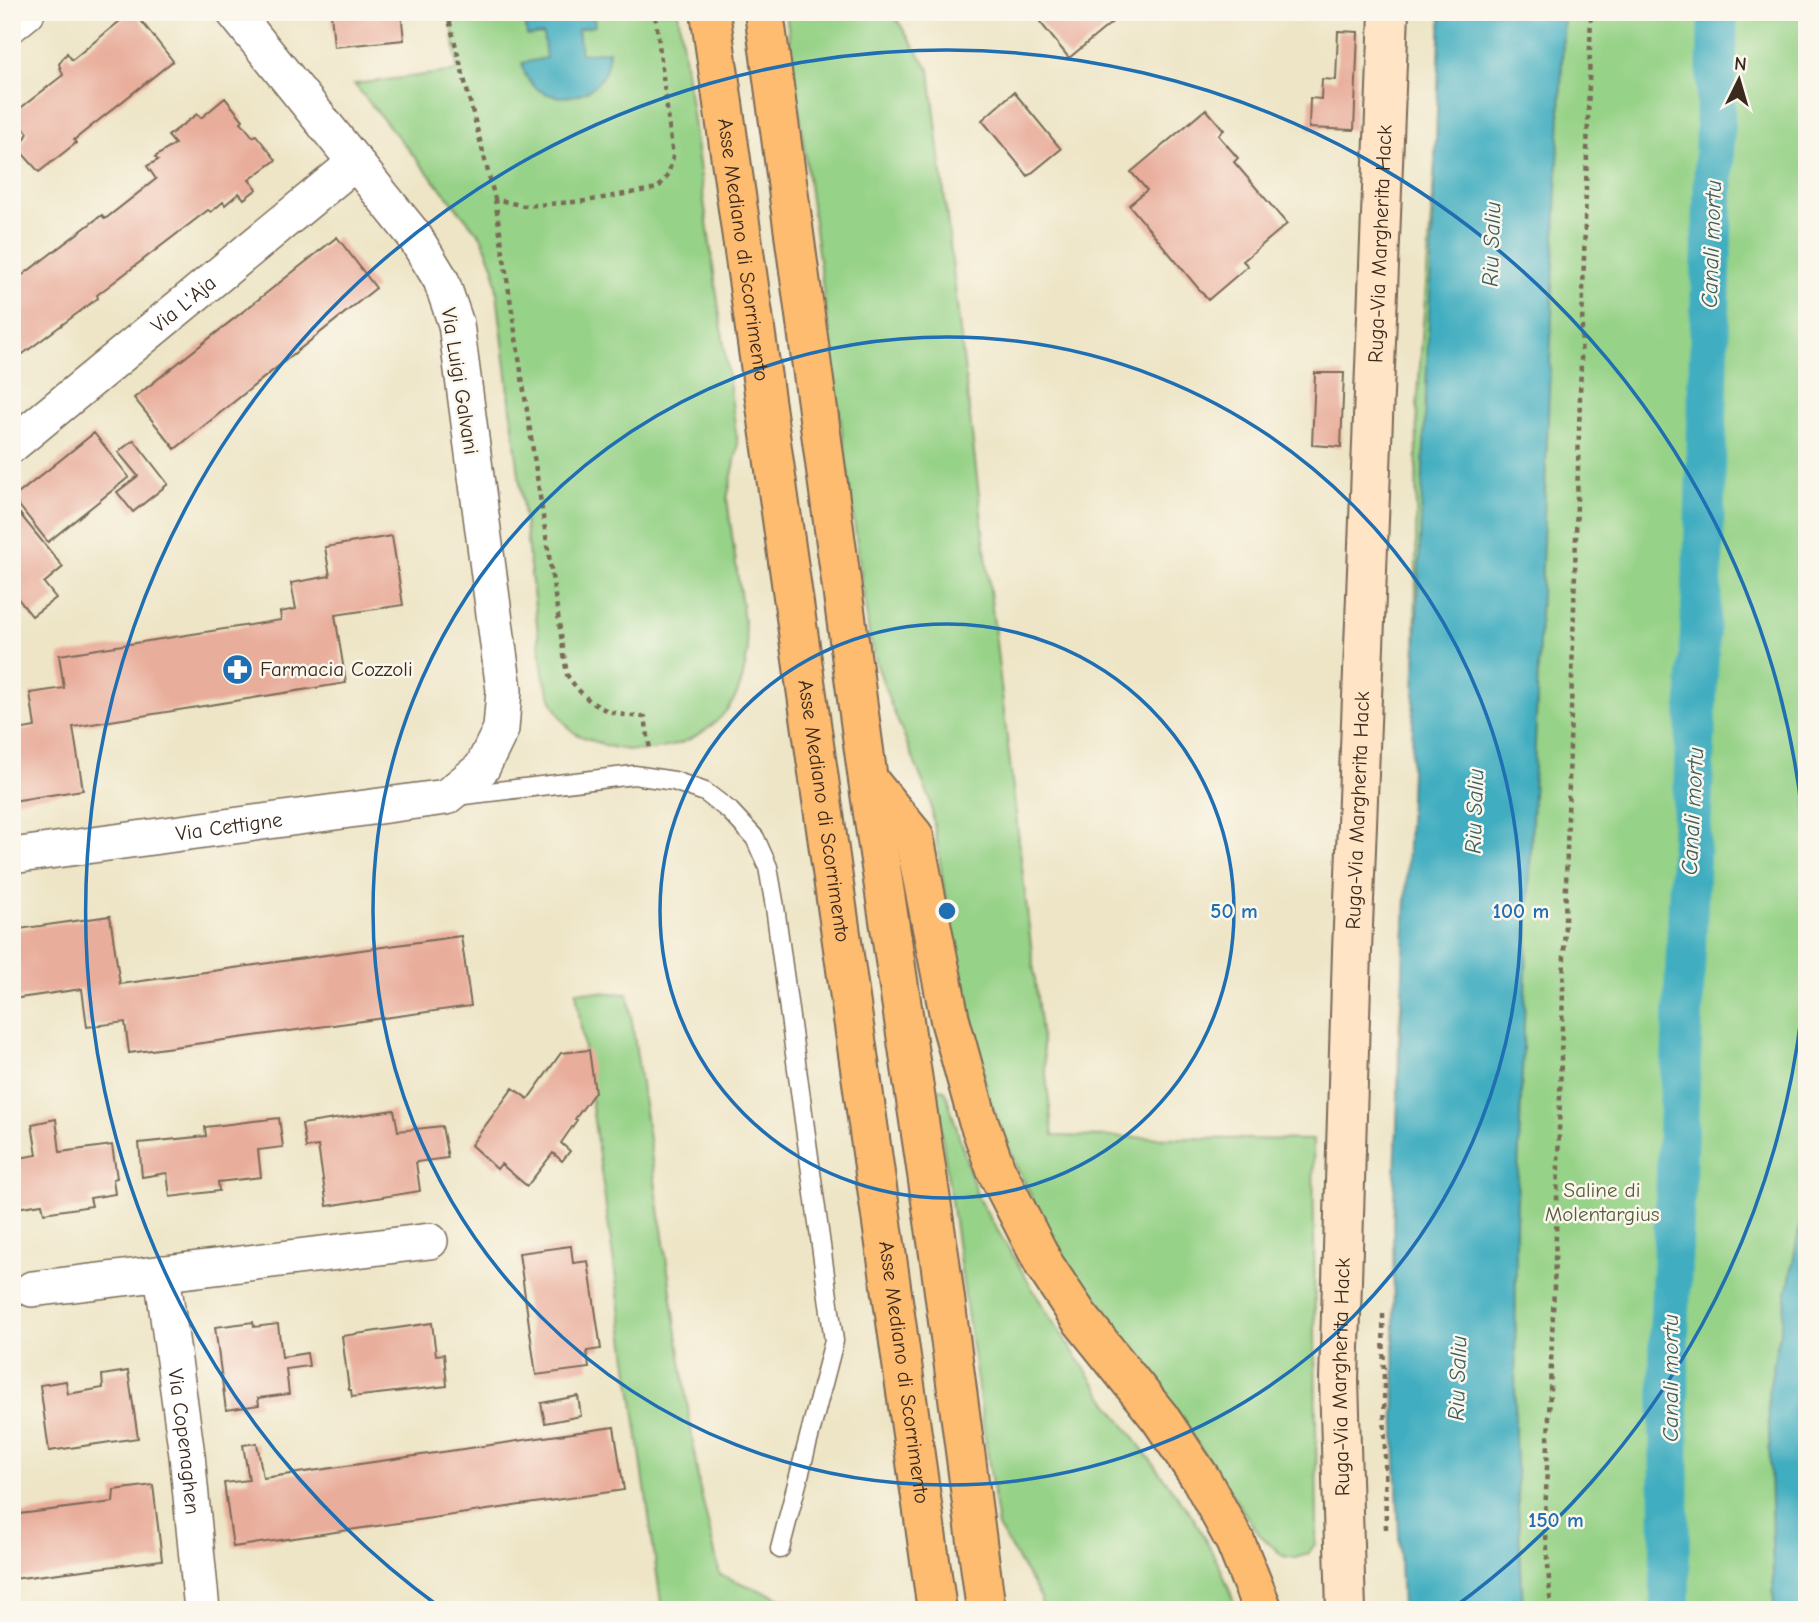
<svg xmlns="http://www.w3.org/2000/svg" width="1819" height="1622" viewBox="0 0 1819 1622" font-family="'Comic Neue',sans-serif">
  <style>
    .green { fill: #96d287; stroke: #687e52; stroke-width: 2 }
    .water { fill: #41adc0; stroke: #3e6c6f; stroke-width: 2 }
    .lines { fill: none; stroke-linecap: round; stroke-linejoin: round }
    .canal { stroke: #41adc0; stroke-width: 40 }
    .building { fill: #e9ad9b }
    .lane-casing { stroke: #7a6b59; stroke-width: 21 }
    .street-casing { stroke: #7a6b59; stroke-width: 38 }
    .secondary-casing { stroke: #7a6b59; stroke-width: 42 }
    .highway-casing { stroke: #7a6b59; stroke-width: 42 }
    .path { stroke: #7a6b59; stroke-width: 4.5; stroke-dasharray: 5 5; stroke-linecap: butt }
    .lane { stroke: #fff; stroke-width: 18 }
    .street { stroke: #fff; stroke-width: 35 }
    .secondary { stroke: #ffe4c6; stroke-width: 38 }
    .highway { stroke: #febc70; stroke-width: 38 }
    .ring { fill: none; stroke: #1f6fb2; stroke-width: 3.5 }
    .labels { text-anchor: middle; stroke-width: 5; stroke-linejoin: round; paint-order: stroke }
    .street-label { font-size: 21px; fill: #3b2a1e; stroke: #fbf7ec }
    .poi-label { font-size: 21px; fill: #3b2a1e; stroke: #fbf7ec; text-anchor: start }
    .park-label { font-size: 21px; fill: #565c3e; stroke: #fbf7ec }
    .water-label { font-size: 23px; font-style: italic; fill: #3d5e5f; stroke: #fbf7ec }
    .centre { fill: #1f6fb2; stroke: #fbf7ec; stroke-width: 3.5 }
    .ring-label { font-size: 21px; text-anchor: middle; font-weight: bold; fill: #1f6fb2; stroke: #fbf7ec; stroke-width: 5; stroke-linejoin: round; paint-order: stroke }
  </style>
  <rect width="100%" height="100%" fill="#fbf7ec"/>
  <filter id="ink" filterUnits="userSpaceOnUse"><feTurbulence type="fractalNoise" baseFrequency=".0143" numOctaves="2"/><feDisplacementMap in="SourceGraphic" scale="14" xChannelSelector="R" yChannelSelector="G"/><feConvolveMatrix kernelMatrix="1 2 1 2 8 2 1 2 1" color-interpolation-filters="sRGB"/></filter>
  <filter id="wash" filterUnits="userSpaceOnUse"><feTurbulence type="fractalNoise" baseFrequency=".00686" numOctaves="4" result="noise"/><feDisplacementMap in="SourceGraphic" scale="28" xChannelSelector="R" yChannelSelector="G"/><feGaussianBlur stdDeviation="1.57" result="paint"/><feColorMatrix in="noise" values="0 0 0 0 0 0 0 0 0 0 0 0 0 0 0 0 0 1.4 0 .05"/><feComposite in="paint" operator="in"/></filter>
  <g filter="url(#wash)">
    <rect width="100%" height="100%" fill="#eee5c6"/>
    <!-- green -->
    <path class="green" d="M451 12H678L738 447 727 499 748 650C745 667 742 687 733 701 704 747 644 761 596 742 590 739 582 737 576 734 558 721 549 694 543 674L494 268 482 238 354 84 457 71Z
      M786 12H892L930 71 1053 1136 1313 1140 1317 1528 1315 1544 1308 1554 1295 1558 1283 1556 1259 1534 1179 1417 1098 1313 1057 1247 1017 1168 988 1095 946 902 930 799 891 705 877 665 869 634Z
      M1446 12H1807V1610H1403L1395 1305 1399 1031 1414 840 1417 407Z
      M576 991 628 994 699 1485 720 1575 812 1610H662Z
      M935 1089 945 1090 978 1198 1049 1316 1108 1403 1193 1517 1221 1569 1237 1610H1042L1041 1598 998 1527Z"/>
    <!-- water -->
    <path class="water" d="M524 12H593L595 26 578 29 581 54 609 51C608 61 607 69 602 77 582 108 527 102 522 63L546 58 543 34 527 36Z
      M1441 12H1564L1516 1225 1515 1440 1523 1610H1402L1395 1438 1393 1226Z
      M1807 1188V1610H1774L1768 1394Z"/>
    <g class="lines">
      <!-- canal -->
      <path class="canal" d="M1670 1610 1669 1334 1704 539 1718 12"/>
    </g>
    <g id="blocks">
      <!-- building -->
      <path class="building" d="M131 12H134L173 61 74 140 76 143 39 172 23 154 21 146 28 133 13 114 63 75 59 64 67 53 72 60Z
        M331 12H401L404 40 334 47Z
        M1032 12H1110L1116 19 1069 58Z
        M1338 31 1358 32 1354 130 1309 128 1310 98 1321 99 1322 79 1336 80Z
        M1014 92 1061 149 1028 176 982 120Z
        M225 98 243 120 241 122 253 137 256 135 276 160 249 180 257 189 244 199 239 193 225 205 223 202 211 212 208 210 97 295 98 298 12 362V283L102 215 105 219 156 179 147 166 158 160 155 157 175 144 168 136 197 114 201 118Z
        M1206 109 1224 130 1218 135 1238 158 1234 162 1287 224 1243 261 1248 266 1208 300 1129 205 1147 190 1131 172Z
        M337 237 376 288 175 449 134 398Z
        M1315 373H1344L1341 447 1312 445Z
        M94 433 129 477 48 542 13 498Z
        M134 440 168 484 133 512 117 492 138 476 118 452Z
        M20 514 63 567 44 583 56 598 32 616 12 591V521Z
        M392 536 403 605 335 615 346 683 73 727 83 790 12 801V731L35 727 30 693 64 688 59 655 281 620 280 612 296 609 291 583 330 576 325 547Z
        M110 916 120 984 461 936 471 1006 129 1053 125 1022 87 1027 82 989 12 999V930Z
        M589 1050 595 1092 575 1119 577 1120 561 1143 570 1151 562 1161 553 1153 527 1186 501 1164 497 1169 471 1145 513 1088 528 1099 561 1053Z
        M394 1110 398 1131 442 1126 448 1158 416 1162 420 1191 327 1206 318 1146 306 1148 302 1124Z
        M279 1118 283 1147 258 1150 261 1177 218 1182 219 1191 170 1197 167 1173 142 1177 139 1143 206 1136 205 1127Z
        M56 1119 60 1152 112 1145 117 1178 113 1179 115 1194 90 1198 92 1206 44 1213 42 1204 16 1208 12 1159 37 1155 32 1124Z
        M571 1246 573 1263 588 1261 601 1349 587 1351 589 1368 536 1375 519 1253Z
        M253 1322 254 1327 278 1324 282 1357 307 1353 309 1366 286 1369 289 1394 258 1398 259 1405 226 1410 215 1327Z
        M432 1323 436 1355 444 1354 447 1386 352 1397 351 1390H349L342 1336Z
        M128 1371 138 1438 49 1451 40 1385 66 1381 68 1394 103 1388 102 1375Z
        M578 1396 581 1416 545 1423 541 1403Z
        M614 1427 624 1490 233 1547 224 1483 249 1480 243 1445 257 1443 263 1478Z
        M153 1485 162 1560 12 1579V1515L113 1502 114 1490Z"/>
    </g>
  </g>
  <g filter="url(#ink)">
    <use href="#blocks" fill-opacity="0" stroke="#7a6b59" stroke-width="2"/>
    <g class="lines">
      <defs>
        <path id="lane" d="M456 796 634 775 674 781 705 792 730 811 755 838 768 867 775 907 834 1341 780 1549"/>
        <g id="street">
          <path d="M12 24 27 12"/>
          <path id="s1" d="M12 445 356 162"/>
          <path id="s2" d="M12 856 446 797 482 768 501 729 504 690 456 324 441 280 413 234 234 12"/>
          <path id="s3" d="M162 1273 187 1455 202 1610"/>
          <path d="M32 1289 430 1241"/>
        </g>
        <g id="secondary">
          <path id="s4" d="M1346 1610 1339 1380 1352 951 1389 12"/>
        </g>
        <g id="highway">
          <path id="s5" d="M710 12C784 545 865 1077 937 1610"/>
          <path d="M764 12 868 780 940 1261 986 1610"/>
          <path d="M869 781 914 836 950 1020 977 1117 996 1170 1045 1266 1079 1317 1160 1418 1201 1479 1235 1541 1263 1610"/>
        </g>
      </defs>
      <!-- lane casing -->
      <use href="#lane" class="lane-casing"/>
      <!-- street casing -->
      <use href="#street" class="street-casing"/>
      <!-- secondary casing -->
      <use href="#secondary" class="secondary-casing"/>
      <!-- highway casing -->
      <use href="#highway" class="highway-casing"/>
      <!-- path -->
      <path class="path" d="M447 12 495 199 524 206 586 201 658 188 668 175 673 157 655 12
        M495 199 567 675C589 707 607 715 645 717L650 750
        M1383 1314 1386 1530
        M1551 1610 1545 1519 1556 1235 1591 12"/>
      <!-- lane -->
      <use href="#lane" class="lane"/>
      <!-- street -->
      <use href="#street" class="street"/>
      <!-- secondary -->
      <use href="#secondary" class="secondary"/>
      <!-- highway -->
      <use href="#highway" class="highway"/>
    </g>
  </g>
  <!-- distance rings -->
  <g class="ring">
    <circle cx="947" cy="911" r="287"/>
    <circle cx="947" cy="911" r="574"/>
    <path d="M1806 964A861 861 0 0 1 1453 1608M441 1608A861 861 0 1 1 1806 858"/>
  </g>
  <!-- icons -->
  <defs>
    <symbol id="pharmacy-disc" viewBox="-11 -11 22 22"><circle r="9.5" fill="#1f6fb2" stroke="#fbf7ec"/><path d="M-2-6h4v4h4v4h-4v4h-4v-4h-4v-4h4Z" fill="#fff"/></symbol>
  </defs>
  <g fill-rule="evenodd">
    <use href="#pharmacy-disc" x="220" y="652" width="35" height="35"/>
  </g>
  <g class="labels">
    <!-- street labels -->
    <g class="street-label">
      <text dy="7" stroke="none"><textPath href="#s4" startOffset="1367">Ruga-Via Margherita Hack</textPath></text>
      <text dy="7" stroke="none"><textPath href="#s5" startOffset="240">Asse Mediano di Scorrimento</textPath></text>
      <text dy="7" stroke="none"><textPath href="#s1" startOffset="222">Via L'Aja</textPath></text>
      <text transform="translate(460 381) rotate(81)" y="7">Via Luigi Galvani</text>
      <text dy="7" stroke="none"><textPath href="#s5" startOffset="807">Asse Mediano di Scorrimento</textPath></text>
      <text dy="7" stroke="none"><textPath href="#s4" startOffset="800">Ruga-Via Margherita Hack</textPath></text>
      <text dy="7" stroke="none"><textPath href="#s2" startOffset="219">Via Cettigne</textPath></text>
      <text dy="7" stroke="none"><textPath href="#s5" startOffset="1374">Asse Mediano di Scorrimento</textPath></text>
      <text dy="7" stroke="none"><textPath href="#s4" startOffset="233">Ruga-Via Margherita Hack</textPath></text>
      <text dy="7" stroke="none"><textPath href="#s3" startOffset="170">Via Copenaghen</textPath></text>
    </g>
    <!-- poi labels -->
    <g class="poi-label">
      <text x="260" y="676">Farmacia Cozzoli</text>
    </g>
    <!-- park labels -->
    <g class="park-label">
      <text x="1602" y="1197">Saline di<tspan x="1602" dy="24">Molentargius</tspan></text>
    </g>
    <!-- water labels -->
    <g class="water-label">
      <text transform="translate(1491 244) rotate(-88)" y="8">Riu Saliu</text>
      <text transform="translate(1711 244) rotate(-88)" y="8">Canali mortu</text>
      <text transform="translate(1474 811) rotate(-88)" y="8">Riu Saliu</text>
      <text transform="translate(1692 811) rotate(-87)" y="8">Canali mortu</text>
      <text transform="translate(1457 1378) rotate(-88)" y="8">Riu Saliu</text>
      <text transform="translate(1670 1378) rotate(-90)" y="8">Canali mortu</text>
    </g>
  </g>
  <circle cx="947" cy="911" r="10" class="centre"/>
  <g class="ring-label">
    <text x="1234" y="918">50 m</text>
    <text x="1521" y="918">100 m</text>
    <text x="1556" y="1527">150 m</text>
  </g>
  <!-- margin -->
  <rect width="1819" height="1622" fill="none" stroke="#fbf7ec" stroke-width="42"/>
  <!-- north arrow -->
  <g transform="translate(1739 80) rotate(5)" stroke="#fbf7ec" stroke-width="5" paint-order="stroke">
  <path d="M0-5L12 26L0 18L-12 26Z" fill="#3b2a1e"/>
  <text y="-10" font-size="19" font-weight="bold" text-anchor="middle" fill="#3b2a1e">N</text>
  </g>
</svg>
